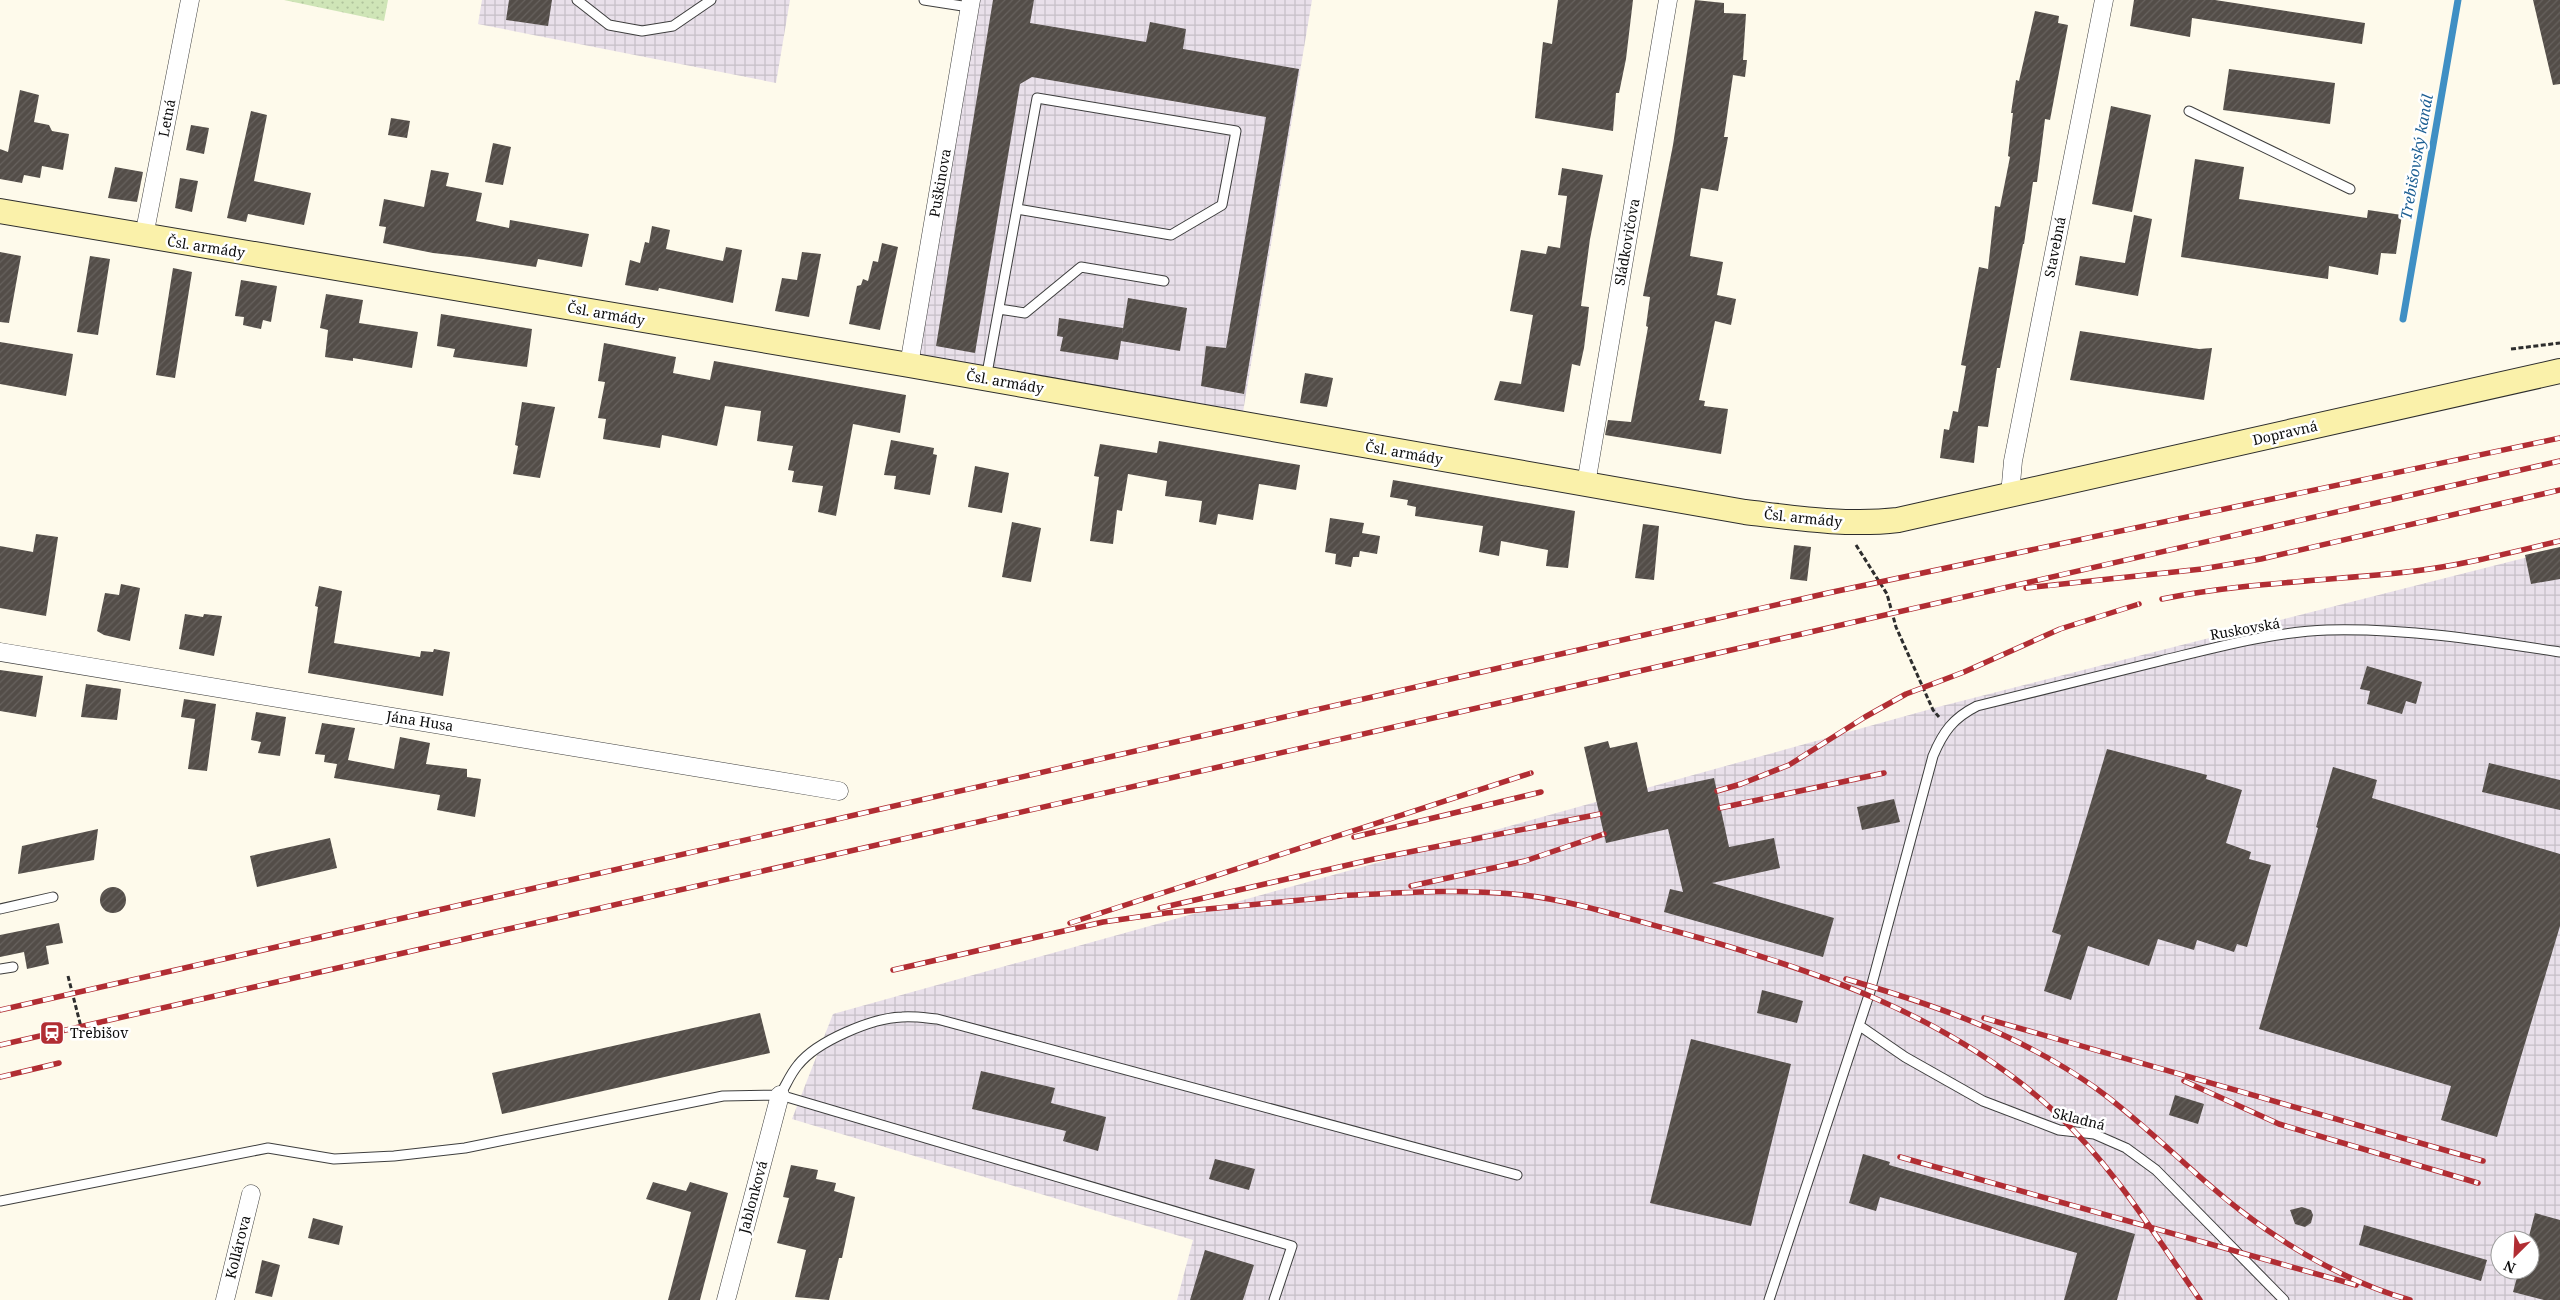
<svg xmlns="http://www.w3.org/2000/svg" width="2560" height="1300" viewBox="0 0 2560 1300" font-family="'Noto Serif',serif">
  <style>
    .industrial { fill: url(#industrial-grid); fill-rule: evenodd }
    .garden { fill: url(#garden-dots) }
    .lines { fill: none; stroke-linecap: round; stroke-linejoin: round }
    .stream { stroke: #3f8fc4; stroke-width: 7 }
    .building { fill: url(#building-hatch) }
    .lane-casing { stroke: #3e3e3e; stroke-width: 11 }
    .street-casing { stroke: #3e3e3e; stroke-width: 19 }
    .secondary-casing { stroke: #2d2d2d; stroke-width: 26 }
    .path { stroke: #2d2d2d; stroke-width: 3; stroke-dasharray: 5 2.5; stroke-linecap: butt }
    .lane { stroke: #fff; stroke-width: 9 }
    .street { stroke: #fff; stroke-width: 18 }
    .secondary { stroke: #faf1aa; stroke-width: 24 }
    .rail-casing { stroke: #b12d33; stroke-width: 5.5 }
    .rail { stroke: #fff; stroke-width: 4; stroke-dasharray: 11; stroke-linecap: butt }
    .labels { text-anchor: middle; stroke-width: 5; stroke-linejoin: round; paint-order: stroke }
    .street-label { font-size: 14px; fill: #0b0b0b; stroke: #fff }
    .poi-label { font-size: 14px; fill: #0b0b0b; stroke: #fff; text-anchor: start }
    .water-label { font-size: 15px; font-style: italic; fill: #1e6094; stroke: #fff }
  </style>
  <defs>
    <pattern id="industrial-grid" width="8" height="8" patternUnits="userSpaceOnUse" patternTransform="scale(1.25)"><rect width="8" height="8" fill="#e9e0ea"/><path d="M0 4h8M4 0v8" fill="none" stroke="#c6bfc7"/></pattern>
    <pattern id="garden-dots" width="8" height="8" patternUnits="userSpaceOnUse" patternTransform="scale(1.25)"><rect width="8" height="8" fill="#cfe5b7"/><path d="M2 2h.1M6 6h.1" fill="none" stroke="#b0c39c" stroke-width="1.8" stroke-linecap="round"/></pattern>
    <pattern id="building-hatch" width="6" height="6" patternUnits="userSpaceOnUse" patternTransform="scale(1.25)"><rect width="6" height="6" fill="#534d48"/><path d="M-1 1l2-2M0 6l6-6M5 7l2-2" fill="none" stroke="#67625e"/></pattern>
  </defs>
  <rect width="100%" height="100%" fill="#fefaeb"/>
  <!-- industrial -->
  <path class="industrial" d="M482 0H790L776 83 478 24Z
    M971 0H1312L1241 424 909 365Z
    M2560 549V1300H1177L1193 1240 792 1119 833 1014 1938 707ZM2500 1240H2530V1270H2500Z"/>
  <!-- garden -->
  <path class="garden" d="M284 0H388L384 21Z"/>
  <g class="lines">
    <!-- stream -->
    <path class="stream" d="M2403 319 2458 0"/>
  </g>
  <!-- building -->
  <path class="building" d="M509 0H552L548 26 506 20Z
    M993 0H1034L1030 23 1146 42 1150 22 1186 29 1183 49 1299 69 1244 394 1201 386 1206 346 1226 348 1266 117 1032 77 1020 84 975 353 936 346Z
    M1558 0H1633L1626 59 1619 93H1616L1613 131 1535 118 1543 42 1552 44Z
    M1695 0 1724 3V13L1746 14 1743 60H1747L1745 77 1733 75 1724 137H1728L1718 191 1701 188 1690 256 1723 262 1717 295 1736 299 1731 325 1715 321 1699 400 1705 401 1704 406 1728 409 1721 454 1605 435 1608 420 1631 422 1648 327 1646 326 1650 297 1643 296 1673 145Z
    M2134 0H2215L2365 23 2362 44 2192 18 2190 37 2130 26Z
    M2533 0H2560V84L2553 85Z
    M2035 11 2059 16 2058 23 2068 25 2050 120 2045 119 2037 182H2033L2024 244H2023L2000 368H1997L1988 427 1978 426 1974 463 1940 458 1944 429 1949 430 1953 411 1958 412 1966 366 1961 365 1979 267 1988 269 1995 206 2000 207 2010 157 2008 156 2013 113H2011L2016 80 2019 81Z
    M2229 69 2335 83 2330 124 2223 110Z
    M20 90 39 95 34 122 49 125 52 131 69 134 63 170 42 166 40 178 24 175 22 183 0 179V149L8 152Z
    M2111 106 2151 115 2132 212 2092 204Z
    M251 111 267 115 254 181 311 193 304 225 248 214 246 222 227 218Z
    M391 118 410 121 407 138 388 135Z
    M191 125 209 128 204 154 186 150Z
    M493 143 511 147 503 185 485 182Z
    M2195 159 2244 167 2239 199 2367 218 2368 210 2402 215 2396 254 2381 253 2378 275 2329 266 2328 279 2181 257Z
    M115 167 143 172 137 202 108 198Z
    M1562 168 1603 175 1590 239 1581 306 1589 307 1584 348 1580 366 1572 364 1564 412 1494 400 1500 381 1521 384 1533 315 1510 311 1521 250 1546 254 1548 246 1560 248 1567 196 1558 195Z
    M431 170 449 173 446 186 482 193 476 221 509 228 510 220 589 234 582 267 538 259 536 267 470 257 433 253 383 243 386 227 379 226 384 199 424 207Z
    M180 178 198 181 192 212 175 208Z
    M2134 215 2152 219 2138 296 2075 285 2080 256 2125 263Z
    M652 226 670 230 666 249 723 261 726 247 742 250 733 303 659 288 658 291 625 285 630 260 640 263 645 242 649 243Z
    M882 243 898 247 880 330 849 324 857 286 861 285 863 279 868 281 873 261 878 262Z
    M0 252 21 256 9 323 0 322Z
    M802 252 821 254 809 317 775 311 782 278 797 280Z
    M90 256 110 259 98 335 77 332Z
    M173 268 192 272 175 378 156 375Z
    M241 280 277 286 271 322 263 320 261 329 243 325 244 317 235 316Z
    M326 294 363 300 359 323 418 332 412 368 353 358V361L325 357 328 330 320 328Z
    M1128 298 1187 308 1180 351 1121 341 1118 360 1060 351 1063 337 1057 336 1059 318 1123 328 1122 335Z
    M441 314 532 329 527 367 453 357 455 349 437 346Z
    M2080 331 2199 349 2212 348 2204 400 2070 380Z
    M0 342 73 354 66 396 0 384Z
    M604 343 676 357 673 373 710 380 714 361 906 395 900 433 853 424 836 516 818 512 823 486 792 482 794 471 788 470 793 446 757 441 761 411 725 406 717 446 662 435 660 448 603 439 606 419 598 418 605 382 598 381Z
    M1305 373 1333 378 1327 407 1300 403Z
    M522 402 555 407 540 478 513 474 518 446 515 445Z
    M891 440 934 448 933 454 937 455 930 495 894 489 896 476 884 475Z
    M1159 441 1300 465 1296 490 1259 484 1253 520 1218 514 1216 525 1199 522 1202 501 1165 496 1167 481 1128 474 1122 511 1117 510 1113 544 1090 541 1099 477 1094 476 1100 444 1157 453Z
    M975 466 1009 473 1002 513 968 507Z
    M1393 480 1575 511 1568 568 1546 566 1548 550 1501 541 1499 556 1479 552 1483 526 1415 516 1416 507 1407 505 1408 500 1390 497Z
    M1330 518 1364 523 1362 533 1380 536 1377 554 1360 551 1359 557H1353L1351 567 1335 564 1336 554 1325 552Z
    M1012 522 1041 528 1031 582 1002 577Z
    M1643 524 1659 526 1654 580 1635 578Z
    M36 534 58 537 46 616 0 608V546L33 552Z
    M1794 545 1811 547 1807 581 1790 579Z
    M2560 547V579L2531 584 2525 555Z
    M121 584 140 588 130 641 104 635 97 631 105 593 119 595Z
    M319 586 342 591 334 643 420 657 421 651 433 652 434 649 450 652 443 696 308 673 318 607 315 606Z
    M185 614 203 617 204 614 222 616 214 656 179 649Z
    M2367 666 2422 682 2416 704 2406 701 2402 714 2367 704 2370 691 2360 689Z
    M0 670 43 676 36 717 0 711Z
    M86 684 121 689 117 720 81 717Z
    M184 699 216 704 207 771 188 769 195 719 181 717Z
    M256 712 286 717 280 756 258 753 261 742 251 740Z
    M322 723 355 728 348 760 394 769 400 737 430 743 426 764 467 769V777L481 779 475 817 437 810 440 795 334 778 337 764 324 762 325 755 315 754Z
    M1608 741 1610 748 1637 742 1648 792 1714 778 1729 847 1774 838 1780 868 1712 883 1834 918 1823 957 1664 912 1670 889 1683 892 1668 829 1606 843 1584 747Z
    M2107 749 2207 775 2206 779 2242 790 2226 843 2251 852 2249 859 2271 865 2247 947 2237 944 2234 952 2197 940 2194 950 2158 939 2149 966 2088 946 2071 1000 2044 991 2061 935 2052 932Z
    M2489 763 2560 780V810L2482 792Z
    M2333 767 2377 780 2372 798 2560 854V926L2497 1137 2441 1120 2451 1086 2259 1029 2318 828 2316 827Z
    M1894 799 1900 822 1862 830 1857 807Z
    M98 829 94 860 18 874 22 846Z
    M330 838 337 868 257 887 250 856Z
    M100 900a13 13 0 1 1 26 0a13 13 0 1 1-26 0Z
    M59 923 63 943 46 946 49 964 27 969 24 952 0 957V935Z
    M1762 990 1803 1001 1797 1023 1757 1013Z
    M760 1013 770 1053 502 1114 492 1073Z
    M1691 1039 1791 1064 1751 1226 1650 1203Z
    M981 1071 1055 1088 1051 1103 1106 1117 1098 1151 1063 1141 1066 1131 972 1109Z
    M2175 1095 2204 1104 2198 1124 2169 1115Z
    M1863 1154 1890 1162 1889 1165 2135 1234 2117 1300H2064L2077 1253 1880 1197 1876 1211 1849 1203Z
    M1215 1159 1255 1169 1249 1190 1209 1179Z
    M791 1165 818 1170 816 1179 836 1183 834 1191 855 1197 842 1258H839L829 1300 795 1297 806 1250 777 1243 789 1198 783 1197Z
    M653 1182 686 1191 690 1182 728 1193 700 1300H668L691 1212 646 1199Z
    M2302 1207 2311 1210 2313 1215 2311 1223 2305 1227 2295 1224 2290 1210Z
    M2535 1213 2560 1220V1300H2544L2513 1292 2519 1270H2530V1240H2528Z
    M313 1218 343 1226 339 1245 308 1238Z
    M2364 1225 2487 1260 2481 1281 2359 1245Z
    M1205 1250 1254 1265 1243 1300H1190Z
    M262 1260 280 1265 272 1297 255 1293Z"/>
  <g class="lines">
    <defs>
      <path id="lane" d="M577 0 609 25 642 31 673 26 711 0
        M924 0 969 7
        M2189 111 2350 189
        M999 309 1025 313 1081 267 1164 281
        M986 379 1037 98 1236 131 1222 205 1171 235 1017 209
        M0 909 53 897
        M0 969 13 967
        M1860 1026 1905 1057 1983 1101 2059 1130 2094 1134 2126 1148 2156 1170 2284 1300
        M780 1095C786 1085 791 1073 798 1065 817 1041 872 1018 902 1017 914 1016 926 1018 937 1019L1517 1175
        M0 1201 268 1148 334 1159 394 1156 465 1148 723 1096 780 1095 1292 1246 1274 1300
        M1769 1300 1869 995 1933 756C1943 732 1953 718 1977 706 2038 691 2099 676 2160 661 2214 648 2272 632 2327 630 2406 628 2482 640 2560 652"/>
      <path id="street" d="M144 236 190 0
        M909 365 971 0
        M1586 484 1668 0
        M2010 495 2013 461 2104 0
        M0 652 839 791
        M225 1300 251 1194
        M726 1300 780 1095"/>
      <path id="secondary" d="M0 211 909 365 1745 512C1796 518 1847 526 1898 520L2560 371"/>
    </defs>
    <!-- lane casing -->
    <use href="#lane" class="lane-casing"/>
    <!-- street casing -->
    <use href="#street" class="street-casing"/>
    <!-- secondary casing -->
    <use href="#secondary" class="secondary-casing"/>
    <!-- path -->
    <path class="path" d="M2511 349 2560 343
      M1856 545 1887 594 1896 627 1933 710 1939 717
      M68 976 81 1027"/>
    <!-- lane -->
    <use href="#lane" class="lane"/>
    <!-- street -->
    <use href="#street" class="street"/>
    <!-- secondary -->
    <use href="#secondary" class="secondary"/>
    <defs>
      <path id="rail" d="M2026 588 2202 569 2261 559 2560 490
        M2162 599C2246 582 2331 581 2415 571 2464 565 2512 552 2560 541
        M1717 791 1741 784 1789 765 1865 717 1906 694 1964 672 2060 629 2139 604
        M1720 808 1884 773
        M1354 837 1541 792
        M1411 886 1525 861 1604 834
        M1336 896C1399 893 1460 888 1523 895 1575 901 1625 918 1675 931 1812 969 1949 1014 2055 1112 2113 1166 2155 1235 2200 1300
        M1160 908 1374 859 1600 814
        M1070 923 1531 773
        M893 970 1103 922 1166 913 1342 896
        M1846 979C1935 1005 2020 1034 2097 1089 2148 1126 2191 1173 2241 1211 2290 1249 2350 1283 2410 1300
        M0 1010 1828 593 2560 438
        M1984 1018 2483 1161
        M0 1045 2560 461
        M0 1077 59 1063
        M2184 1081 2279 1124 2478 1183
        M1900 1157 2356 1285"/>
    </defs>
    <!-- rail casing -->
    <use href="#rail" class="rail-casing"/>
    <!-- rail -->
    <use href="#rail" class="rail"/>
  </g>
  <!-- icons -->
  <defs>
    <symbol id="station-square" viewBox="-11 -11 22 22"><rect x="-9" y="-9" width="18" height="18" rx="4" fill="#b12d33" stroke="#fff"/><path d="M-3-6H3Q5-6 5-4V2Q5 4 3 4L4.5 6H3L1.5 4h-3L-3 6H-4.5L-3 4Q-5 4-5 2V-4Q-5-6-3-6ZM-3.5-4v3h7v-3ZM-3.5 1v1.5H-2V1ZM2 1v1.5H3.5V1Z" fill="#fff"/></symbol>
  </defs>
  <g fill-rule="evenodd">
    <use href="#station-square" x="38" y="1019" width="28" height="28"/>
  </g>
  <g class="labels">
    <!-- street labels -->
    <g class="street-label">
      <text transform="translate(167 118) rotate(-79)" y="5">Letná</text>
      <text transform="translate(940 183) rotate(-80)" y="5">Puškinova</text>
      <text transform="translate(1627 242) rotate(-80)" y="5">Sládkovičova</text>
      <text transform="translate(206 247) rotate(9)" y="5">Čsl. armády</text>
      <text transform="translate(2055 247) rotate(-79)" y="5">Stavebná</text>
      <text transform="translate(606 314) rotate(10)" y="5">Čsl. armády</text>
      <text transform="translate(1005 382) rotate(10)" y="5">Čsl. armády</text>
      <text transform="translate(2285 433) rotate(-13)" y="5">Dopravná</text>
      <text transform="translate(1404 453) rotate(10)" y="5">Čsl. armády</text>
      <text transform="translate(1803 518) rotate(6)" y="5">Čsl. armády</text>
      <text transform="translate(2245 629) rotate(-10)" y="5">Ruskovská</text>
      <text transform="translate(420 721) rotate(9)" y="5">Jána Husa</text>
      <text transform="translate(2079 1119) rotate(14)" y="5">Skladná</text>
      <text transform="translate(753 1197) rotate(-75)" y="5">Jablonková</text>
      <text transform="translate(238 1247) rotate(-76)" y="5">Kollárova</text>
    </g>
    <!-- poi labels -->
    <g class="poi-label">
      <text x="70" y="1038">Trebišov</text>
    </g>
    <!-- water labels -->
    <g class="water-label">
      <text transform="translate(2417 157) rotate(-80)" y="5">Trebišovský kanál</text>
    </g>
  </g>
  <!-- north arrow -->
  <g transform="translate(2515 1255) rotate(204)"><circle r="24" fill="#ffffff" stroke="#9d9d9d"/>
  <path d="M0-4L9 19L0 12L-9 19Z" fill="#b12d33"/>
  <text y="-8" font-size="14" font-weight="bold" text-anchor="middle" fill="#0b0b0b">N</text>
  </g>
</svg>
